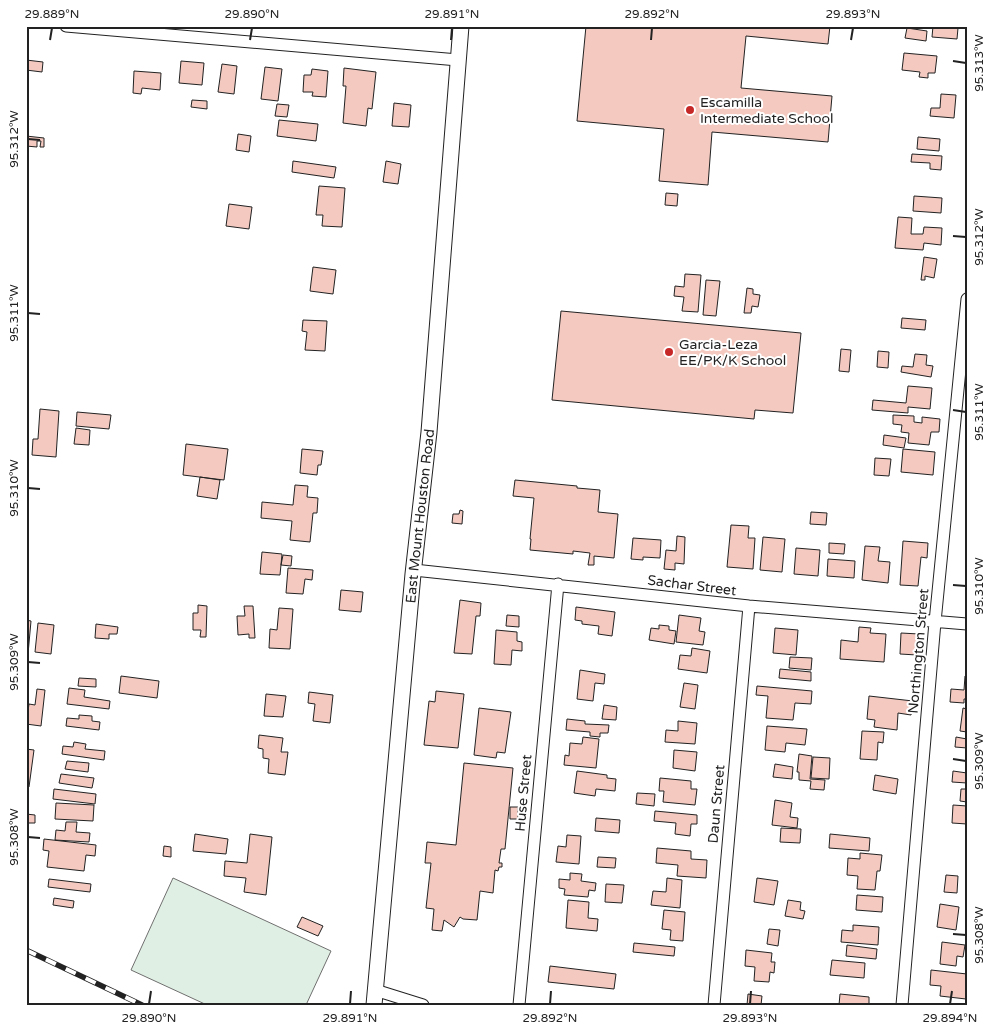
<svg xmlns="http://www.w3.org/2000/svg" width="993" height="1031" viewBox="0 0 993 1031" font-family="'Varela Round',sans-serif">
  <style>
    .green { fill: #e0efe3; stroke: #6f6f6f }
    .building { fill: #f3c9c0; stroke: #222 }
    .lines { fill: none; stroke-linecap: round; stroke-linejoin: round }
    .minor-casing { stroke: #222; stroke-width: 13 }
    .secondary-casing { stroke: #222; stroke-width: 17 }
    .minor { stroke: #fff; stroke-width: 11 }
    .secondary { stroke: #fff; stroke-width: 15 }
    .rail-casing { stroke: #222; stroke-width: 5.5 }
    .rail { stroke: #fff; stroke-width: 4; stroke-dasharray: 11; stroke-linecap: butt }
    .ticks { fill: none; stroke: #222; stroke-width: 2 }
    .poi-dot { fill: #c62828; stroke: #fff; stroke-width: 2 }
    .labels { text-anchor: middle; stroke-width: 4; stroke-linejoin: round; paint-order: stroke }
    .poi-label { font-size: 14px; fill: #222; stroke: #fff; text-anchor: start }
    .street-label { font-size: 14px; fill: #222; stroke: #fff }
    .neatline { fill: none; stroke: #222; stroke-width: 2 }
    .ticks-label { font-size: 12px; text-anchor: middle; fill: #222 }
  </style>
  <rect width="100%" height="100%" fill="#fff"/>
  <!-- green -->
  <path class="green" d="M173 878 331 951 306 1005H207L131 970Z"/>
  <!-- building -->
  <path class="building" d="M586 26H830L828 44 746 36 741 88 832 96 828 142 712 132 708 185 659 181 664 129 577 121Z
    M933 26 958 28 957 39 932 37Z
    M907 28 927 31 926 41 905 38Z
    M904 53 937 56 935 73H928V78L919 77 920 72 902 70Z
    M26 60 43 62 42 72 26 70Z
    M181 61 204 63 202 85 179 83Z
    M222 64 237 66 234 94 218 92Z
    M265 67 282 69 278 101 261 99Z
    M344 68 376 72 372 109 368 108 366 126 343 123 346 86H343Z
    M312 69 328 71 326 97 312 96 313 92H303L304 75H311Z
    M134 71 161 73 160 90 142 88 141 94 133 93Z
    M941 94 956 95 954 118 930 116 931 108H940Z
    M192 100 207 101V109L191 107Z
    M394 103 411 105 409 127 392 126Z
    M277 104 289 105 287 117 275 116Z
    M279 120 318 124 316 141 277 136Z
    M238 134 251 136 249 152 236 150Z
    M26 136 44 138V147H40L41 141H37V147L26 146Z
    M918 137 940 139 939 151 917 149Z
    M912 154 942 156 941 170 930 169V163L911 162Z
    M293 161 336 167 334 178 292 172Z
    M386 161 401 164 398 184 383 182Z
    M319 186 345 188 342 227 322 226 323 215H316Z
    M666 193 678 194 677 206 665 205Z
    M914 196 942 198 941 213 913 211Z
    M229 204 252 207 249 229 226 226Z
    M898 217 912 218 911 234H923L924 227 942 228 941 245 924 243 923 250 895 248Z
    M924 257 937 259 934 278 925 276V280H921Z
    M313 267 336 270 333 294 310 291Z
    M685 274 701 275 698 312 682 311 684 297 674 296 675 286 684 287Z
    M706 280 720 281 716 316 703 315Z
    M747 288 753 289V294L760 295 758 307 752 306 751 313H744Z
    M561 311 801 333 793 413 755 410 754 419 552 400Z
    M902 318 926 320 925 330 901 328Z
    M303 320 327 321 325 351 305 350 307 332 302 331Z
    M841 349 851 350 849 372 839 371Z
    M878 351 889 352 888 368 877 367Z
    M915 354 927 355 926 365 933 366 931 377 901 372 902 366 913 367Z
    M908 386 932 388 930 409 908 407V413L872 410 873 400 906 403Z
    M40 409 59 411 56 457 32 455 33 439H38Z
    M77 412 111 415 109 429 76 426Z
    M893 415 914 416V422L922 423V417L940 419 939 432H931L929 445 908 443 909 433 901 432 902 425 893 424Z
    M76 428 90 430 89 445 74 444Z
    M884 435 906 438 904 448 883 445Z
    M186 444 228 449 224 480 183 475Z
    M302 449 323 451 321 465H318L317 475 300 473Z
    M903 449 935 452 933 475 901 472Z
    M875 458 891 459 889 476 874 475Z
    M200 477 220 480 217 499 197 496Z
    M515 480 577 486V488L600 490 598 512 618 514 614 558 594 556V565H588L590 553 573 551V554L530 550 531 539H530L534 498 513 496Z
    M295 485 308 486 307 497 318 498 317 513H313L310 542 290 540 292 521 261 518 262 502 293 505Z
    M460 510 463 511 462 524 452 523 453 514H459Z
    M811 512 827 513 826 525 810 524Z
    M731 525 749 526 748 538H755L753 569 727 567Z
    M677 536 685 537 684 564 675 563V570L664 569 666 550 676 551Z
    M763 537 785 539 782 572 760 570Z
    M633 538 661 540 660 558 643 557V560L631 559Z
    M903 541 928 543 927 558 921 557 918 586 900 585Z
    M829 543 845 544 844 554 829 553Z
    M865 546 880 547 878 561 890 562 888 583 862 580Z
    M796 548 820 550 818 576 794 574Z
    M262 552 282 554 280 575 260 574Z
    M283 555 292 556 291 566 281 565Z
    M828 559 855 561 854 578 827 576Z
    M288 568 313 570 312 580 305 579 303 594 286 593Z
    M341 590 363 592 361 612 339 610Z
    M460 600 481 603 480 616H476L472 654 454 653Z
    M198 605 207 606 206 637H200L201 630H193V613H198Z
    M244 606H253L255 638H249V634L238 635 237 616H245Z
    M576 607 615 612 612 636 598 634 599 626 582 624V621L575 620Z
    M279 608 293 609 290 649 269 648 270 629 277 630Z
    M507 615 519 616V627L506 626Z
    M679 615 701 618 699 631 705 632 703 645 676 642Z
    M26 620 31 621 28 654H26Z
    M38 623 54 625 51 654 35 652Z
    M96 624 118 627 117 634H109V639L95 638Z
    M659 625 669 626V630L676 631 674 644 649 640 651 628 659 629Z
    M859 627 871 628 870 633 886 634 884 662 840 659 841 640 858 642Z
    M775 628 798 630 796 655 773 653Z
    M496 630 517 632V641L522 642V651L512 650 511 665 494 664Z
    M901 633 919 634 917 655 900 654Z
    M692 648 710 651 707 673 678 669 680 655 691 656Z
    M790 657 812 658 811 670 789 668Z
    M780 669 811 672V681L779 678Z
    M580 670 605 674 604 684 595 683 593 701 577 699Z
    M121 676 159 681 157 698 119 693Z
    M965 676H967V699H964V703L950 702 951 689 964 690Z
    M79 678 96 679V687L78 686Z
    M684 683 698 685 695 709 680 707Z
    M757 686 812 691 811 704 795 703 793 720 766 718 768 696 756 695Z
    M69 688 85 690 84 697 110 701 109 709 67 704Z
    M37 689 45 690 41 726 26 724 29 704 35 705Z
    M436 691 464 694 458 748 424 745 429 701 435 702Z
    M309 692 333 695 330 723 313 721 315 704 308 703Z
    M266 694 286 696 283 717 264 716Z
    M869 696 913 701 911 715 898 713 897 730 874 727 875 720 867 719Z
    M604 705 617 707 616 720 602 719Z
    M479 708 511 712 505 753 497 752 496 758 474 755Z
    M963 708 967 709V732L960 731Z
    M79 715 92 716V721L100 722 99 730 66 726 67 718 79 719Z
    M567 719 585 721V724L609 725 608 733H600V737L590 736V732L566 730Z
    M678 721 697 723 695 744 665 742 666 730 678 731Z
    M767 726 807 729 805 745 786 743 785 752 765 750Z
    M862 731 884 732 883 743 878 742 877 760 860 759Z
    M259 735 283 738 281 752H288L285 775 268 773 269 759 263 758V749L258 748Z
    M583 737 599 739 596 768 564 765 565 755 569 756 570 743 582 744Z
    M956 737 967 739V748L955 747Z
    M74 742 86 744 85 749 105 751 104 760 62 754 63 746 73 747Z
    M26 749 34 750 29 787H26Z
    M674 750 697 752 695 771 673 768Z
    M799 754 812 756 810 779 825 780 824 790 810 789 811 781 799 780V772H797Z
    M813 757 830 758 829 779 811 778Z
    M67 761 89 763 88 772 65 769Z
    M464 763 513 768 505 849H501L499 863H502V867H499L498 871 495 870 493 893 480 891 477 920 463 919 460 917 454 927 444 920 442 931 432 930 434 909 426 908 431 863H425L427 842 456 845Z
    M775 764 793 767 792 779 773 777Z
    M577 771 607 775V778L616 779 615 791 596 789 595 796 574 793Z
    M953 771 967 773V783L952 782Z
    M61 774 94 778 92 788 59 783Z
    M875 775 898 779 896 794 873 790Z
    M660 778 691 781V789H697L695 805 663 802 664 791H659Z
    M54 789 96 794 95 804 53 799Z
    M961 789H967V802L960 801Z
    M637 793 655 794 654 806 636 804Z
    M775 800 792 803 790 817 798 818 797 828 772 825Z
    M56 803 94 805 93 821 55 819Z
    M953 805 967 806V824L952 823Z
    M510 807H518V819H510Z
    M655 811 697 815V824H691L690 836 675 834 676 823 654 821Z
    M26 814 35 815V823H26Z
    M596 818 620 820 619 833 595 831Z
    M66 822H77L76 832 90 833 89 842 55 840 56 830 65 831Z
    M781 828 801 829 800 843 780 842Z
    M195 834 228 839 226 854 193 851Z
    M250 834 272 837 266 895 244 892 246 878 224 876 225 861 247 863Z
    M830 834 870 838 869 851 829 848Z
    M567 835 581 836 579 864 556 862 558 846 566 847Z
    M44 839 96 845 95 856 86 855 84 871 47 867 49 851 43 850Z
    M164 846 171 847V857L163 856Z
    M657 848 691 851V859L707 860 706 878 677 876 678 865 656 863Z
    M860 853 882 855 880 871H877L875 890 857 889 858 876 847 875 848 858 860 859Z
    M598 857 616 858 615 868 597 867Z
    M570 873 582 874 581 881 596 883 595 891 589 890 588 897 564 895 565 889 559 888V879L570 880Z
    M946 875 958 876 957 893 944 892Z
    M667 878 682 880 680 908 651 905 653 891 666 892Z
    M757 878 778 881 774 905 754 902Z
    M49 879 91 884 90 892 48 887Z
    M606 884 624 885 622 903 605 902Z
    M857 895 883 897 882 912 856 910Z
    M54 898 74 901 73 908 53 905Z
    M568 900 589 902 588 918 598 919 597 931 566 928Z
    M788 900 801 902 800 910 805 911 803 919 785 916Z
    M940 904 959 907 956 930 937 927Z
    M664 910 685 912 683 941 670 940 671 930 662 929Z
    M302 917 323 926 318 936 297 927Z
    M853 925 879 927 878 945 841 942 842 930 853 931Z
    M769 929 780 930 778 946 767 944Z
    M942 942 965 945 963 957 957 956 956 966 940 964Z
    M634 943 675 947 674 956 633 952Z
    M847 945 877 949 876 959 846 956Z
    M746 950 772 953 771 962H775L774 973 770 972 769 982 754 981 755 967 745 966Z
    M832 960 865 963 864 978 830 975Z
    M550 966 616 974 614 989 548 982Z
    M931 970 967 974 966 999 940 996 941 986 930 985Z
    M748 994 762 996 761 1005H747Z
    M840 994 869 997V1005H839Z"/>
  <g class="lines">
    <defs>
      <path id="minor" d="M66 26 458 60
        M414 570 749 606 967 624
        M375 990 423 1005
        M519 1005 558 584
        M714 1005 749 606
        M902 1005 935 622 967 299"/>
      <g id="secondary">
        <path id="s1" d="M374 1005 413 574 429 432 461 26"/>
      </g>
    </defs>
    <!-- minor casing -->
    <use href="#minor" class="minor-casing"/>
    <!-- secondary casing -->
    <use href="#secondary" class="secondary-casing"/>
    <!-- minor -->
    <use href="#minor" class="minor"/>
    <!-- secondary -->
    <use href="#secondary" class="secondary"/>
    <defs>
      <path id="rail" d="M26 950 142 1005"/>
    </defs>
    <!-- rail casing -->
    <use href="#rail" class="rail-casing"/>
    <!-- rail -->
    <use href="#rail" class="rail"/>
  </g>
  <!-- ticks -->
  <path class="ticks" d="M50 40 52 28M250 40 252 28M451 40 452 28M651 40 652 28M851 40 853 28M953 61 966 63M28 139 40 140M953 236 966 237M28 313 40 314M953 410 966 412M28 488 40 489M953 585 966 586M28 662 40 663M953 759 966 761M28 837 40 838M953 934 966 935M149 1004 151 991M350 1004 351 991M550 1004 551 991M750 1004 751 991M950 1004 952 991"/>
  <!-- markers -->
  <g class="poi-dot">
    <circle cx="690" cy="110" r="5"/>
    <circle cx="669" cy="352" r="5"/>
  </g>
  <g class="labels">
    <!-- poi labels -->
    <g class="poi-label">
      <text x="700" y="107">Escamilla<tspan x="700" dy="16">Intermediate School</tspan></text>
      <text x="679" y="349">Garcia-Leza<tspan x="679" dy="16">EE/PK/K School</tspan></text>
    </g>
    <!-- street labels -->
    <g class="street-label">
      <text dy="5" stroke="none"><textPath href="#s1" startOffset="491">East Mount Houston Road</textPath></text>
      <text transform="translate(692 585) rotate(7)" y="5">Sachar Street</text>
      <text transform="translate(918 651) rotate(-85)" y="5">Northington Street</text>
      <text transform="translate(523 793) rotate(-85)" y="5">Huse Street</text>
      <text transform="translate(716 804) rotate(-85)" y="5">Daun Street</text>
    </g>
  </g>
  <!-- border -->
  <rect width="993" height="1031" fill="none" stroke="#ffffff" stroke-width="55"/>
  <rect x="28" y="28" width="938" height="976" class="neatline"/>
  <g class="ticks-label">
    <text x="52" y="18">29.889°N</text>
    <text x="252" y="18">29.890°N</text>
    <text x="452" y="18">29.891°N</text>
    <text x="652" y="18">29.892°N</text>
    <text x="853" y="18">29.893°N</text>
    <text transform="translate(979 63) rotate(-90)" y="4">95.313°W</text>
    <text transform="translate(14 139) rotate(-90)" y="4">95.312°W</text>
    <text transform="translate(979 237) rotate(-90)" y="4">95.312°W</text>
    <text transform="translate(14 313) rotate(-90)" y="4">95.311°W</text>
    <text transform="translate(979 412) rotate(-90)" y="4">95.311°W</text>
    <text transform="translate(14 488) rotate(-90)" y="4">95.310°W</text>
    <text transform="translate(979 586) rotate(-90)" y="4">95.310°W</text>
    <text transform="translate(14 662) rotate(-90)" y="4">95.309°W</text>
    <text transform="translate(979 761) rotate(-90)" y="4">95.309°W</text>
    <text transform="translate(14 837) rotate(-90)" y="4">95.308°W</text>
    <text transform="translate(979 935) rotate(-90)" y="4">95.308°W</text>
    <text x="149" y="1022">29.890°N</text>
    <text x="350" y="1022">29.891°N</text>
    <text x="550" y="1022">29.892°N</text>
    <text x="750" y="1022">29.893°N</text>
    <text x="950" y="1022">29.894°N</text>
  </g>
</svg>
